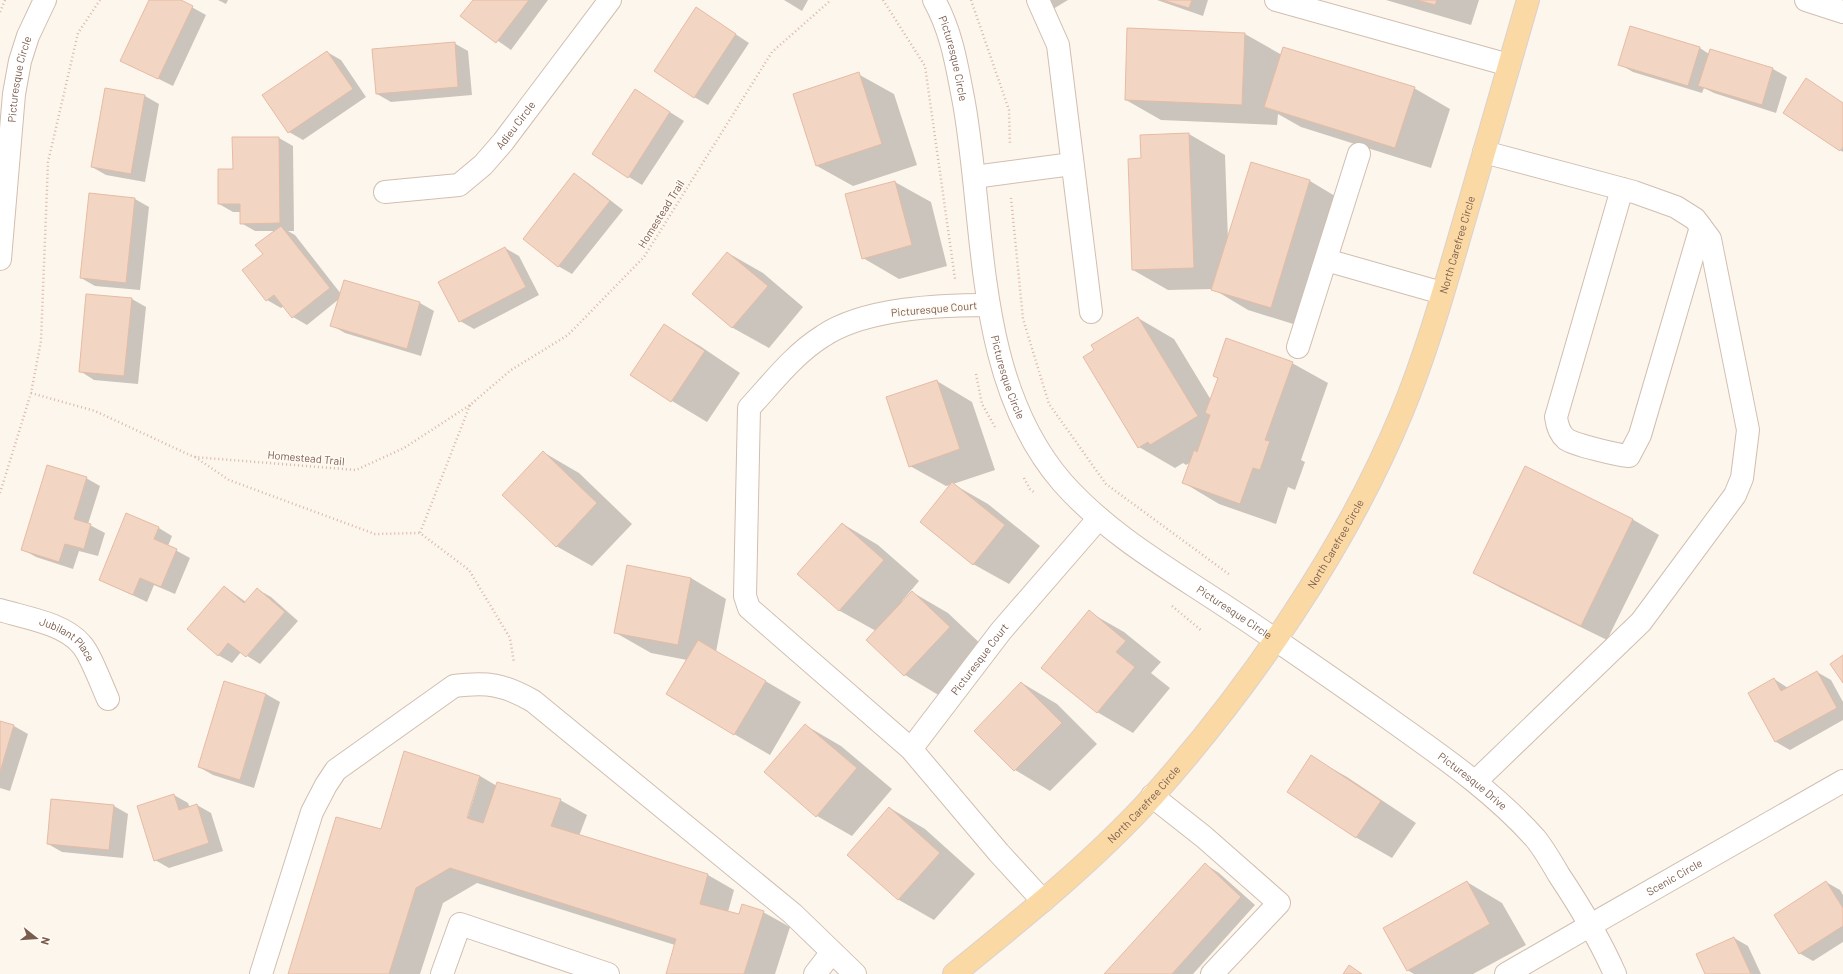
<svg xmlns="http://www.w3.org/2000/svg" width="1843" height="974" viewBox="0 0 1843 974" font-family="Barlow,sans-serif">
  <style>
    .shadow { fill: #0003; fill-rule: evenodd }
    .building { fill: #f3d5c3; stroke: #e6bba3 }
    .lines { fill: none; stroke-linecap: round; stroke-linejoin: round }
    .minor-casing { stroke: #d1beb0; stroke-width: 24 }
    .major-casing { stroke: #dad1cd; stroke-width: 24 }
    .path { stroke: #d9b8a5; stroke-width: 2.5; stroke-dasharray: 1 3; stroke-linecap: butt }
    .minor { stroke: #fff; stroke-width: 22 }
    .major { stroke: #fbd9a5; stroke-width: 22 }
    .labels { text-anchor: middle; stroke-width: 3; stroke-linejoin: round; paint-order: stroke }
    .street-label { font-size: 11px; fill: #7a5c4d; stroke: #fffaf3 }
  </style>
  <rect width="100%" height="100%" fill="#fdf6ec"/>
  <!-- shadow -->
  <path class="shadow" d="M150 0H179L206 15 173 86 122 61Z
    M218 0H228L226 4Z
    M474 0H548L511 50 462 16Z
    M784 0H808L802 11Z
    M1026 0H1068L1048 12Z
    M1157 0H1208L1203 16Z
    M1386 0H1479L1471 25Z
    M696 8 749 43 708 105 694 97Z
    M1245 34 1282 55 1414 88 1450 109 1431 168 1301 127 1278 114 1277 125 1161 120 1126 100Z
    M454 43 468 51 472 95 391 102 377 94Z
    M1700 48 1709 54 1710 50 1773 69 1787 77 1776 113 1714 93 1704 88 1702 93 1633 72 1619 64Z
    M327 52 341 60 366 97 303 140 289 132Z
    M858 74 894 94 917 165 853 186 817 166 794 95Z
    M1806 80 1843 103V152L1785 112Z
    M106 89 145 96 159 104 145 182 106 175 92 167Z
    M635 90 684 121 642 185 629 177Z
    M1189 134 1225 155 1228 240 1310 181 1345 202 1306 328 1248 310 1213 289 1168 290 1133 270 1142 159 1141 136Z
    M279 138 293 146 294 231H288L295 235 341 294 345 281 420 303 434 311 421 356 345 333 331 325 339 299 307 325 293 317 284 306 281 308 267 300 264 254 275 231H255L241 223V212H233L219 204 234 170Z
    M575 175 588 183 623 210 572 274 558 266Z
    M895 182 931 202 947 266 899 279 863 258Z
    M135 199 149 207 140 290 95 286 81 278Z
    M505 248 519 256 539 295 474 329 460 321Z
    M728 253 763 273 803 307 769 348 733 328 693 294Z
    M132 299 146 307 138 384 94 380 80 371Z
    M1138 318 1174 339 1211 400 1219 378 1292 363 1328 383 1301 460 1305 462 1295 490 1288 487 1276 524 1219 504 1184 483 1191 462 1186 465 1183 463 1175 468 1139 447Z
    M664 325 700 346 740 373 707 422 672 401Z
    M937 381 972 402 995 470 953 484 988 504 1040 546 1009 584 973 564 951 485 946 486 910 466Z
    M543 452 579 473 632 524 592 566 556 546Z
    M86 478 100 486 88 524 105 533 98 556 79 551 73 569 36 557 22 549Z
    M1632 519 1659 535 1607 640 1501 588 1474 573Z
    M843 524 878 545 919 581 902 601 903 602 912 592 948 613 985 648 940 696 905 675 876 631 840 611 798 574Z
    M159 528 172 536 168 546 190 558 175 594 154 585 147 602 100 580Z
    M691 578 726 599 716 652 801 702 770 755 734 734 687 660 651 653 616 633Z
    M225 587 246 602 257 589 271 597 298 621 260 664 241 652 232 663 218 655Z
    M1089 612 1124 632 1161 662 1151 673 1170 688 1133 733 1097 712Z
    M1817 672 1831 680 1843 702V720L1790 750 1776 742 1749 693 1774 679 1788 688Z
    M225 682 266 694 280 702 254 788 213 775 199 767Z
    M1022 683 1057 704 1097 744 1050 791 1015 770Z
    M0 722 14 726 28 734 10 791 0 788Z
    M805 725 841 746 892 789 852 836 817 816Z
    M1311 757 1347 777 1416 823 1392 858 1357 838 1288 792Z
    M480 776 497 786 560 800 587 815 579 836 708 875 734 890 728 912 739 915 763 912 790 927 775 974H667L675 945 477 883 443 903 420 974H289L382 830ZM477 781H479L466 823H465Z
    M174 795 188 803 190 808 197 805 211 813 223 851 169 868 155 860Z
    M52 800 114 806 128 814 123 858 62 852 48 844Z
    M890 808 925 829 975 874 934 920 899 900 848 855Z
    M1205 864 1219 873 1255 905 1193 974H1106Z
    M1467 882 1502 903 1526 945 1473 974H1414L1407 970Z
    M1826 882 1840 890 1843 895V942L1813 961 1799 953Z
    M1734 938 1748 946 1761 974H1706Z"/>
  <!-- building -->
  <path class="building" d="M149 0H181L193 6 158 79 120 61Z
    M473 0H529L496 43 460 16Z
    M1162 0H1192L1189 8Z
    M1417 0H1437L1435 5Z
    M696 7 736 34 694 98 654 71Z
    M1630 26 1700 47 1688 86 1618 65Z
    M1127 28 1245 33 1242 105 1125 100Z
    M455 42 458 87 376 94 372 49Z
    M1283 47 1415 87 1395 148 1264 107Z
    M1710 49 1773 68 1762 105 1698 86Z
    M327 51 353 89 288 133 262 95Z
    M859 72 882 144 816 166 793 94Z
    M1806 78 1843 103V147L1840 151 1783 113Z
    M105 88 145 95 131 174 91 167Z
    M635 89 670 112 628 178 592 154Z
    M1189 133 1194 268 1132 270 1128 159 1141 158 1140 135Z
    M232 137H279L280 223 240 224V204H218V169H233Z
    M1251 162 1310 180 1271 308 1211 290Z
    M574 173 610 201 558 267 523 239Z
    M895 181 912 245 862 259 845 194Z
    M89 193 135 198 126 283 80 278Z
    M281 226 330 288 292 318 274 295 266 301 242 270 263 254 255 245Z
    M505 247 526 287 459 322 438 282Z
    M727 252 768 286 732 328 692 294Z
    M344 280 420 302 407 349 330 326Z
    M86 294 132 298 124 376 79 372Z
    M1138 317 1198 416 1150 445 1148 442 1138 448 1083 357 1094 350 1091 345Z
    M664 324 705 351 671 402 630 375Z
    M1226 338 1293 362 1265 440 1270 441 1260 470 1253 468 1240 504 1182 483 1194 450 1197 452 1210 415 1205 413 1218 378 1213 376Z
    M937 380 960 449 909 467 886 397Z
    M543 451 597 503 556 547 502 495Z
    M47 465 87 477 74 519 91 524 84 549 65 544 59 562 21 550Z
    M1525 466 1633 519 1581 626 1473 573Z
    M952 482 1005 525 973 565 920 522Z
    M126 513 159 527 154 539 177 549 161 587 140 578 133 595 99 580Z
    M842 523 884 560 839 611 797 574Z
    M627 565 691 578 678 645 614 633Z
    M224 586 244 603 257 588 285 612 246 657 228 643 218 656 187 629Z
    M912 591 950 627 904 676 866 640Z
    M1089 610 1126 641 1116 652 1135 667 1097 713 1041 668Z
    M698 640 766 681 734 735 666 694Z
    M1843 655V683L1830 664Z
    M1817 671 1837 708 1775 742 1748 693 1774 678 1781 691Z
    M224 681 266 694 240 780 198 767Z
    M1021 682 1062 723 1014 771 974 731Z
    M0 721 14 725 0 772Z
    M805 724 857 768 816 817 764 772Z
    M404 751 480 776 467 818 483 823 497 782 561 799 551 826 708 874 700 904 739 914 742 904 764 911 744 974H666L676 939 450 868 416 888 389 974H288L336 817 381 829Z
    M1311 755 1381 801 1356 838 1287 792Z
    M174 794 179 810 197 804 209 843 154 861 137 806Z
    M51 799 114 805 109 850 47 844Z
    M889 807 940 853 898 900 847 855Z
    M1205 863 1241 897 1172 974H1104Z
    M1467 881 1490 924 1407 971 1383 928Z
    M1826 881 1843 908V926L1799 954 1774 915Z
    M1734 937 1751 974H1705L1696 954Z
    M1349 965 1362 974H1343Z"/>
  <g class="lines">
    <defs>
      <g id="minor">
        <path id="s1" d="M934 0C952 32 957 67 964 103 986 227 974 380 1062 482 1107 533 1166 567 1222 604 1277 640 1330 677 1384 715 1438 754 1490 788 1535 838 1544 849 1552 863 1559 875 1581 908 1599 938 1615 974"/>
        <path d="M1038 0 1058 45 1091 312"/>
        <path d="M1276 0 1509 65"/>
        <path d="M1806 0 1843 12"/>
        <path d="M974 177 1072 164"/>
        <path d="M1622 189 1556 417C1557 425 1559 433 1566 439 1575 445 1617 455 1629 456L1640 435 1701 227"/>
        <path id="s2" d="M385 192 459 185 483 165 503 142 610 0"/>
        <path id="s3" d="M0 259 14 94 20 61 28 36 45 0"/>
        <path d="M1326 260 1442 293"/>
        <path d="M988 305C939 305 865 308 823 336 794 354 772 383 749 408L745 596 749 608 911 749 999 853 1043 901"/>
        <path d="M1298 347 1359 154"/>
        <path id="s4" d="M0 610C26 618 63 623 81 644 90 653 102 686 108 699"/>
        <path id="s5" d="M911 749 1001 631 1099 518"/>
        <path d="M1476 781 1641 622 1735 495 1742 478 1748 430 1710 239 1695 219 1676 207 1634 192 1484 152"/>
        <path d="M1152 796 1204 837 1279 903 1212 974"/>
        <path d="M261 974 312 812 326 785 336 770 454 686C488 682 503 684 533 701L793 914 855 974"/>
        <path d="M442 974 460 924 608 974"/>
        <path d="M815 974 832 952"/>
        <path id="s6" d="M1506 974C1618 909 1731 845 1843 781"/>
      </g>
      <g id="major">
        <path id="s7" d="M954 974C1023 918 1093 862 1153 796 1251 686 1346 548 1402 412 1428 349 1446 283 1465 218 1486 145 1507 73 1528 0"/>
      </g>
    </defs>
    <!-- minor casing -->
    <use href="#minor" class="minor-casing"/>
    <!-- major casing -->
    <use href="#major" class="major-casing"/>
    <!-- path -->
    <path class="path" d="M883 0 925 66 955 279
      M971 0 1009 110 1010 145
      M0 12 5 0
      M1011 198 1023 319 1049 404 1106 484 1230 575
      M976 374 982 404 995 427
      M31 393 95 411 194 457 356 470 404 448 470 405 511 370 568 335 644 257 772 52 831 0
      M470 405 420 533 469 570 510 638 514 663
      M195 457 229 480 375 534 420 533
      M1024 478 1030 489 1035 493
      M0 493 31 393 41 341 48 162 78 33 100 0
      M1172 606 1202 631"/>
    <!-- minor -->
    <use href="#minor" class="minor"/>
    <!-- major -->
    <use href="#major" class="major"/>
  </g>
  <g class="labels">
    <!-- street labels -->
    <g class="street-label">
      <text dy="4" stroke="none"><textPath href="#s1" startOffset="62">Picturesque Circle</textPath></text>
      <text dy="4" stroke="none"><textPath href="#s3" startOffset="181">Picturesque Circle</textPath></text>
      <text dy="4" stroke="none"><textPath href="#s2" startOffset="157">Adieu Circle</textPath></text>
      <text transform="translate(661 214) rotate(-58)" y="4">Homestead Trail</text>
      <text dy="4" stroke="none"><textPath href="#s7" startOffset="903">North Carefree Circle</textPath></text>
      <text transform="translate(934 309) rotate(-5)" y="4">Picturesque Court</text>
      <text dy="4" stroke="none"><textPath href="#s1" startOffset="386">Picturesque Circle</textPath></text>
      <text transform="translate(306 458) rotate(5)" y="4">Homestead Trail</text>
      <text dy="4" stroke="none"><textPath href="#s7" startOffset="579">North Carefree Circle</textPath></text>
      <text dy="4" stroke="none"><textPath href="#s1" startOffset="722">Picturesque Circle</textPath></text>
      <text dy="4" stroke="none"><textPath href="#s4" startOffset="75">Jubilant Place</textPath></text>
      <text dy="4" stroke="none"><textPath href="#s5" startOffset="113">Picturesque Court</textPath></text>
      <text dy="4" stroke="none"><textPath href="#s1" startOffset="1014">Picturesque Drive</textPath></text>
      <text dy="4" stroke="none"><textPath href="#s7" startOffset="255">North Carefree Circle</textPath></text>
      <text dy="4" stroke="none"><textPath href="#s6" startOffset="194">Scenic Circle</textPath></text>
    </g>
  </g>
  <!-- north arrow -->
  <g transform="translate(36 938) rotate(107)" stroke="#fffaf3" stroke-width="3" paint-order="stroke">
  <path d="M0-3L7 15L0 10L-7 15Z" fill="#7a5c4d"/>
  <text y="-6" font-size="11" font-weight="bold" text-anchor="middle" fill="#7a5c4d">N</text>
  </g>
</svg>
